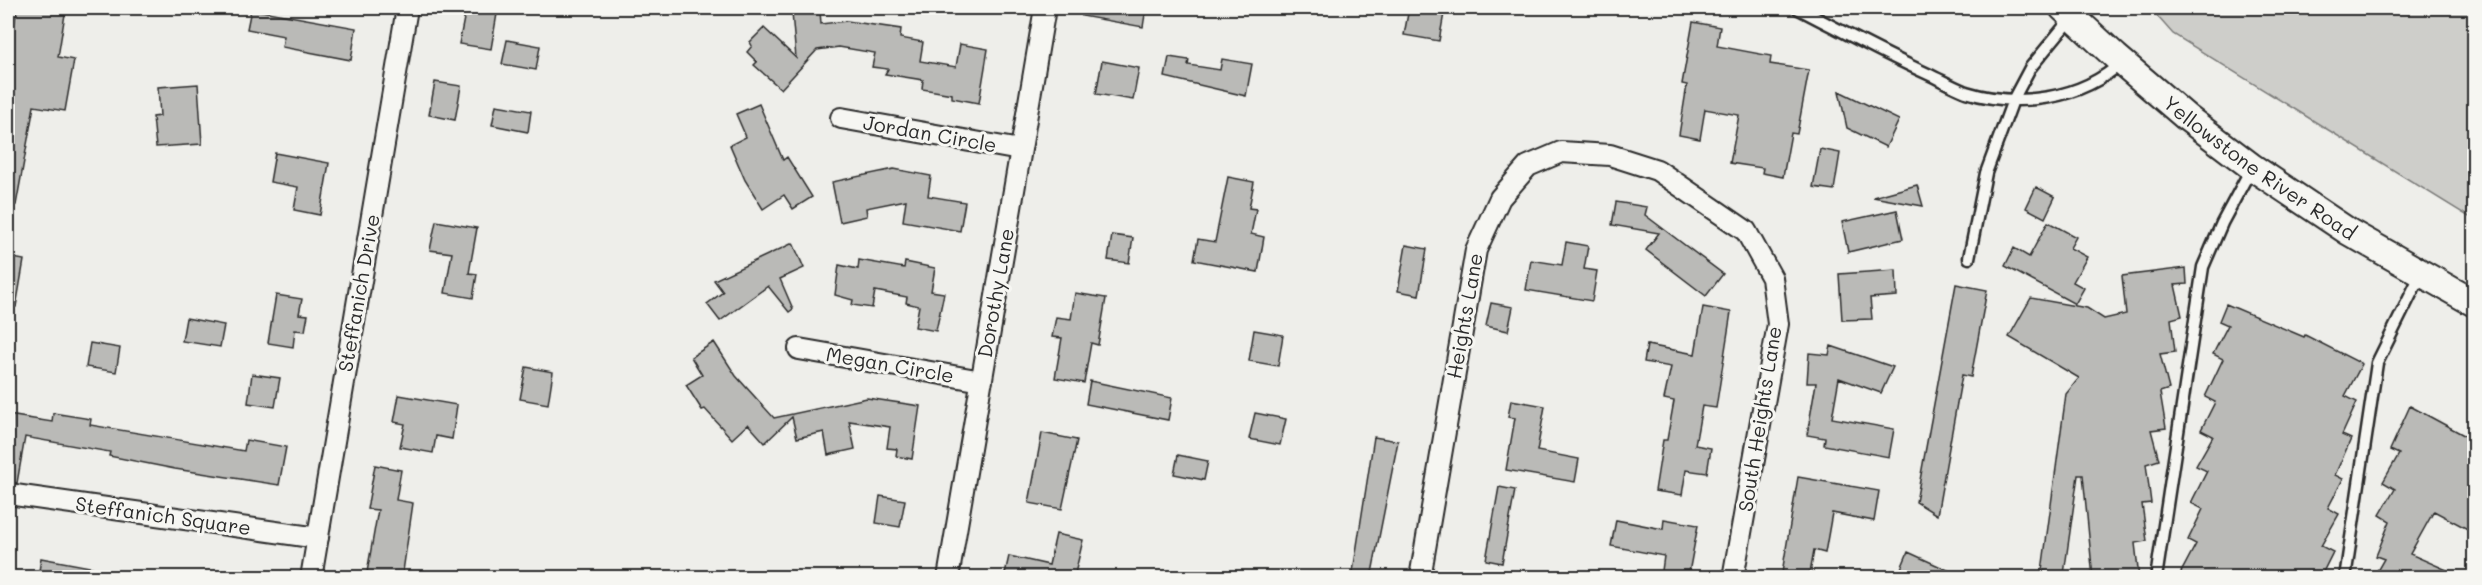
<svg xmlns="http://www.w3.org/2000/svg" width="2482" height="585" viewBox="0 0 2482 585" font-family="Mali,sans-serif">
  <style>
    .green { fill: #cececa; stroke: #7c7c7a; stroke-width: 1.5 }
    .building { fill: #babab7; stroke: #2b2b2b; stroke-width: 1.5 }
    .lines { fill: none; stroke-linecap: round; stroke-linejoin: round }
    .service-casing { stroke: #2b2b2b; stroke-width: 15 }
    .minor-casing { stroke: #2b2b2b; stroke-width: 24 }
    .tertiary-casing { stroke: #2b2b2b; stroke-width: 30 }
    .service { stroke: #f6f6f2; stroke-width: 10 }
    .minor { stroke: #f6f6f2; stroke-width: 20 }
    .tertiary { stroke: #f6f6f2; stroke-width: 26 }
    .labels { text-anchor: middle; stroke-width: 6; stroke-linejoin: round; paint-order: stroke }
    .street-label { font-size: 20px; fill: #2b2b2b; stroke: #f6f6f2 }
  </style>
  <rect width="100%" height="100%" fill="#eeeeea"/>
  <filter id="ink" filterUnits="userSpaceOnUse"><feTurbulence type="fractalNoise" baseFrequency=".0167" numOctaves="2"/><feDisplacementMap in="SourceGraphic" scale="12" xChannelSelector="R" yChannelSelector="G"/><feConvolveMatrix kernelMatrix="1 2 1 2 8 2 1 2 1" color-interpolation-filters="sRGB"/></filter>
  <g filter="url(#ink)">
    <!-- green -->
    <path class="green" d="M2150 8H2474V220L2173 34Z"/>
    <!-- building -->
    <path class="building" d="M17 8H66L58 57 74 60 65 111 34 106 16 205H8V60Z
      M466 8H498L491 49 459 44Z
      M1083 8H1146L1143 27 1082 16Z
      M1409 8H1445L1439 41 1404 35Z
      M251 9 356 28 351 60 282 47 284 36 247 29Z
      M820 11 821 24 847 21 901 29 900 38 923 42 920 61 956 67 960 44 988 49 979 103 952 98V94L922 89 923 80 885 74 888 69 872 67 875 53 839 47 817 50 781 89 754 65 757 62 747 52 752 46 750 42 764 28 796 58 792 13Z
      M1693 22 1720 27 1717 46 1771 56 1770 64 1809 70 1797 134 1791 133 1783 177 1762 173 1763 168 1730 163 1739 115 1705 109 1700 139 1679 135 1687 85 1682 84Z
      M507 40 540 46 536 70 502 64Z
      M1169 57 1189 60 1188 65 1220 70 1222 59 1252 64 1246 96 1165 77Z
      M1102 61 1139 68 1133 100 1096 94Z
      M435 82 461 86 455 120 429 115Z
      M198 84 202 144 156 147 153 117 160 116 158 87Z
      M1839 91 1899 120 1886 147 1847 128Z
      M759 104 783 160 787 157 812 197 793 209 784 195 763 209 745 180 730 145 746 137 736 114Z
      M496 105 531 111 528 132 492 125Z
      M1820 149 1840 153 1834 190 1813 187Z
      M275 153 329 163 320 215 294 210 298 187 270 182Z
      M894 169 931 176 928 196 965 202 960 231 903 221 906 200 866 208 867 216 840 222 832 182Z
      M1228 177 1254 182 1249 208 1256 209 1251 234 1264 237 1258 272 1194 260 1198 239 1215 242Z
      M1917 185 1923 206 1873 197Z
      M2036 187 2055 197 2045 218 2026 208Z
      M1616 202 1647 207 1645 215 1723 274 1706 296 1646 250 1659 233 1612 225Z
      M1897 210 1903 239 1848 252 1842 222Z
      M436 221 477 228 469 273 477 274 473 298 445 293 452 253 430 250Z
      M2048 222 2076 237 2070 248 2087 257 2073 282 2084 288 2075 304 2005 266 2014 248 2029 257Z
      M1112 235 1133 238 1129 263 1108 260Z
      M1566 242 1588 246 1584 269 1597 271 1592 301 1526 290 1531 260 1562 265Z
      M793 243 804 268 780 279 793 309 789 312 768 286 720 321 707 304 723 292 714 280Z
      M1406 245 1427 249 1419 295 1398 291Z
      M8 257 24 260 16 307 8 306Z
      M859 260 904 268 905 262 935 268 931 291 944 293 936 331 915 327 919 306 906 303 907 297 875 291 872 308 852 305 853 300 835 295 839 265 858 269Z
      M2186 268 2187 284 2175 285 2182 316 2171 319 2175 352 2160 354 2169 389 2160 392 2166 428 2151 430 2159 460 2146 464 2151 503 2142 504 2147 541 2135 543 2139 578H2093L2083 475H2078L2064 574 2042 571 2066 394 2079 378 2009 337 2031 298 2087 308 2104 319 2126 314 2122 276Z
      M1896 270 1897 296 1870 298 1872 319 1842 320 1839 274Z
      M1956 284 1987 290 1971 377 1962 375 1937 515 1916 502Z
      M1075 293 1106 298 1098 345 1091 343 1084 383 1055 378 1062 338 1052 337 1056 317 1071 319Z
      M276 295 302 299 299 314 308 315 305 331 295 330 293 347 268 343Z
      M1491 303 1513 307 1508 331 1486 326Z
      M2226 304 2304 337 2305 335 2362 364 2345 396 2357 402 2342 435 2351 439 2335 475 2343 479 2328 508 2339 514 2321 546 2333 552 2320 578H2178L2196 544 2188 540 2203 509 2191 503 2207 471 2196 466 2213 436 2201 430 2215 402 2205 397 2223 359 2213 354 2228 325 2219 321Z
      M1703 307 1731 312 1716 408 1702 406 1695 445 1711 448 1707 473 1686 470 1682 495 1655 491 1663 440H1667L1674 401 1664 399 1671 367 1644 362 1647 345 1695 354Z
      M186 318 224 325 220 347 182 341Z
      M1254 330 1283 335 1278 366 1249 361Z
      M714 342 736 376 774 418 867 398 920 406 912 459 896 456 897 449 887 448 890 427 849 421 855 449 828 455 824 432 797 438 792 417 765 443 748 424 732 439 705 409 702 410 686 385 702 375 691 357Z
      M90 343 120 348 116 372 86 367Z
      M1831 346 1893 367 1881 393 1839 378 1832 418 1894 429 1889 457 1824 445 1825 438 1807 435 1816 383H1807L1809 353 1829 355Z
      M526 367 553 372 548 404 520 399Z
      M252 374 280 378 275 407 248 403Z
      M1090 381 1172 398 1168 420 1086 404Z
      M399 395 457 405 452 439 436 436 433 453 400 447 405 424 394 422Z
      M1511 400 1545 406 1537 451 1579 459 1575 482 1506 470 1515 418 1508 417Z
      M2410 406 2475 441V533L2434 511 2410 554 2465 578H2373L2384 559 2376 556 2390 521 2380 515 2395 489 2383 482 2399 454 2390 450Z
      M53 413 91 419 90 425 244 451 246 440 286 447 279 485 175 469 109 456 110 452 25 437 17 483 8 482V415L52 422Z
      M1255 413 1286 419 1280 445 1249 439Z
      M1042 433 1077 440 1062 509 1029 503Z
      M1374 437 1398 441 1371 578H1352Z
      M1178 455 1208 461 1204 480 1174 474Z
      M375 465 401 470 396 500 413 503 402 578H366L378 510 367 509Z
      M1798 477 1879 491 1874 521 1832 513 1825 553 1814 550 1809 578 1782 573Z
      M1499 487 1515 490 1502 563 1486 560Z
      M880 496 905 500 900 527 876 523Z
      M1664 519 1698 525 1688 578H1661L1664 556 1611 546 1616 520 1663 529Z
      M1056 534 1083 540 1074 578H1004L1009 556 1049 565Z
      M1908 552 1965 578H1897Z
      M41 558 101 569 100 578H38Z"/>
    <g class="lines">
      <defs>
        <path id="service" d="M1797 8C1840 30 1884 54 1928 74 1941 80 1953 87 1966 92 2018 108 2081 100 2122 62
          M1969 258 1986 173 2013 100 2030 68 2072 17
          M2156 578 2203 267 2222 223 2252 167
          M2345 578 2377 363 2421 274"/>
        <path id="minor" d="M841 118 1020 150
          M799 349 982 381
          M8 494 318 538
          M311 578 407 8
          M948 578 1045 8
          M1420 578 1476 250 1500 198 1528 166 1561 152 1610 155 1657 170 1746 231 1772 278 1778 324 1733 578"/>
        <g id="tertiary">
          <path id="s1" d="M2063 8 2116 57 2186 117 2252 167 2349 232 2474 303"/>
        </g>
      </defs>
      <!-- service casing -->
      <use href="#service" class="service-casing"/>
      <!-- minor casing -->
      <use href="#minor" class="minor-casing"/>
      <!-- tertiary casing -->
      <use href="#tertiary" class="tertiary-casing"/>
      <!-- service -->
      <use href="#service" class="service"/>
      <!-- minor -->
      <use href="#minor" class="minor"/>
      <!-- tertiary -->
      <use href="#tertiary" class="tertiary"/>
    </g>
  </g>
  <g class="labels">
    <!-- street labels -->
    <g class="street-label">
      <text transform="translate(930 134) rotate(10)" y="7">Jordan Circle</text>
      <text dy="7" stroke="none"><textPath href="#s1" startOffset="254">Yellowstone River Road</textPath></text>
      <text transform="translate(359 293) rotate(-80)" y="7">Steffanich Drive</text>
      <text transform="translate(996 293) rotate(-80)" y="7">Dorothy Lane</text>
      <text transform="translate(1465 316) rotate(-80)" y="7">Heights Lane</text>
      <text transform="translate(890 365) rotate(10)" y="7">Megan Circle</text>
      <text transform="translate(1760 419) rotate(-81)" y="7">South Heights Lane</text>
      <text transform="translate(163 516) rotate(8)" y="7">Steffanich Square</text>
    </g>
  </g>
  <!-- margin -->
  <rect width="2482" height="585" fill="none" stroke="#f6f6f2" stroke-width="30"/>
  <rect x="15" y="15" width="2452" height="555" fill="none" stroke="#2b2b2b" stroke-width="2" filter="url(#ink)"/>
</svg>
